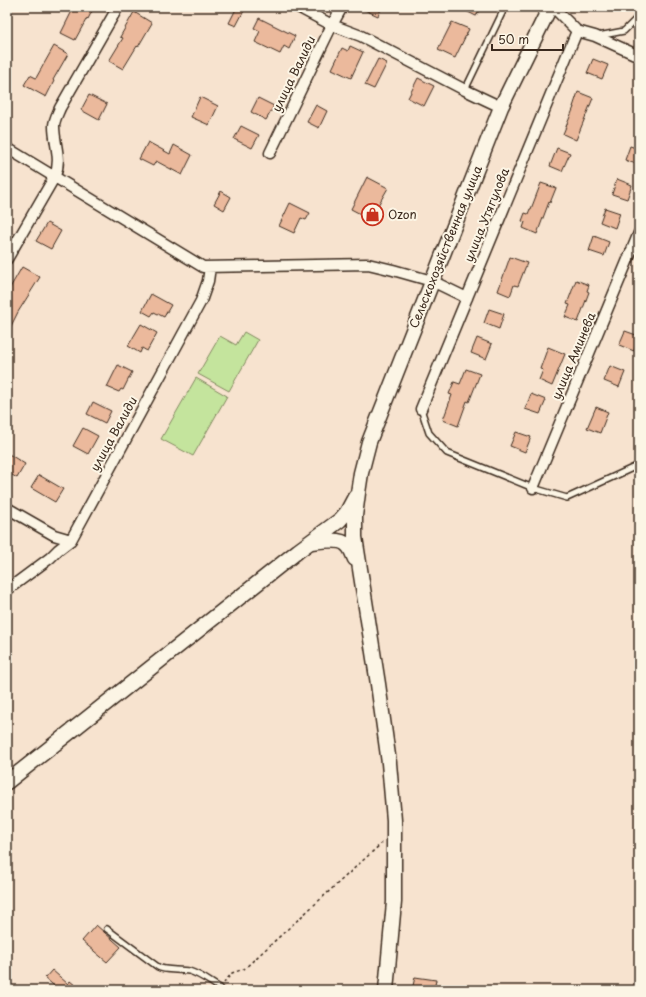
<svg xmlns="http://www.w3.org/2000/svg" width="646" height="997" viewBox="0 0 646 997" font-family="'Playpen Sans',sans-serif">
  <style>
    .green { fill: #c4e49d; stroke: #80875e }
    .building { fill: #ebb99c; stroke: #3b2a1e }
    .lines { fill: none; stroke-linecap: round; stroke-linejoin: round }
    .service-casing { stroke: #3b2a1e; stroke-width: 8 }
    .minor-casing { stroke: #3b2a1e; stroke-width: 13 }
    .secondary-casing { stroke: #3b2a1e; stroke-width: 17 }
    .path { stroke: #3b2a1e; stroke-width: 1.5; stroke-dasharray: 3 3; stroke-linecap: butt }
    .service { stroke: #fcf5e5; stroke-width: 5 }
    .minor { stroke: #fcf5e5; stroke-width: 10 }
    .secondary { stroke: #fcf5e5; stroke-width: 14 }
    .labels { text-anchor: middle; stroke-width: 4; stroke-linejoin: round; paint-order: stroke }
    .street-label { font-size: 12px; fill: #3b2a1e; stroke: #fcf5e5 }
    .poi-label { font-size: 12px; fill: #3b2a1e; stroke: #fcf5e5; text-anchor: start }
  </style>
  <rect width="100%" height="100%" fill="#f7e3cf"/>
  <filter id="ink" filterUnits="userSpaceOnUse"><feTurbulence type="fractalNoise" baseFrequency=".025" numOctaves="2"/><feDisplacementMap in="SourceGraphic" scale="8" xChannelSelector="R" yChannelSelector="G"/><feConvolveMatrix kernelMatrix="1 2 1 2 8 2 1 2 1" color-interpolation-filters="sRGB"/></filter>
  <g filter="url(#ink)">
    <!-- green -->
    <path class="green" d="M244 332 258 340 229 391 198 374 220 336 236 345Z
      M196 378 227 396 193 456 161 439Z"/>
    <!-- building -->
    <path class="building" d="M74 7H94L88 19 87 18 75 40 61 33Z
      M237 7H246L236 26 229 23Z
      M358 7H382L378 16Z
      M458 7H481L476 16Z
      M134 12 152 23 138 47 137 46 123 69 109 61 123 38 120 37Z
      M259 18 295 36 289 49 284 46 280 54 255 42 260 31 254 28Z
      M452 22 469 29 455 58 438 50Z
      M54 46 68 54 53 80 54 81 46 97 24 85 30 75 36 78Z
      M350 46 363 52 351 78 332 69 342 48 348 51Z
      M378 59 387 63 374 89 365 85Z
      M593 59 608 65 602 79 587 73Z
      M418 78 434 86 424 106 408 98Z
      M578 92 593 98 576 140 563 134 574 107H573Z
      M89 95 107 104 99 120 81 110Z
      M200 97 218 106 209 125 191 117Z
      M258 98 274 106 266 120 251 112Z
      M316 105 327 111 319 128 307 122Z
      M241 126 259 135 252 148 234 139Z
      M148 142 170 154 174 145 192 155 182 175 156 161 153 166 139 159Z
      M630 146 639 149V165L625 160Z
      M557 148 570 153 562 171 550 166Z
      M367 177 388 188 370 219 351 209Z
      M617 179 632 185 627 199 612 194Z
      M541 183 556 188 550 203 549 202 537 234 523 228 525 222 522 221 525 213 528 214 530 209H531Z
      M221 191 231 197 224 210 214 204Z
      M290 203 310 213 306 220 301 218 294 233 279 226Z
      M605 208 620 213 615 228 600 222Z
      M47 223 61 231 51 249 36 241Z
      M594 236 609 242 604 256 589 251Z
      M510 257 527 263 518 286 514 285 510 296 498 291Z
      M22 267 40 277 18 312 7 334V293Z
      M576 280 589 285 587 291 589 292 578 322 565 317 570 305 567 304Z
      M151 294 171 305 164 317 154 312 151 316 142 311Z
      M489 309 504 314 499 329 484 323Z
      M141 324 157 333 147 351 142 348 140 353 128 346Z
      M625 331 639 336 634 351 619 345Z
      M477 338 492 344 486 359 471 353Z
      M548 347 565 354 552 386 539 380 543 370 540 369Z
      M118 365 132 372 123 390 121 389 119 392 107 387Z
      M610 366 625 372 619 387 604 381Z
      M466 369 480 374 469 402 467 401 458 426 443 420 452 395 449 394 454 382 460 384Z
      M531 394 546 400 540 414 525 409Z
      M93 402 111 411 105 423 87 414Z
      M596 407 608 412 600 433 587 428Z
      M83 428 98 436 88 454 73 446Z
      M516 432 531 437 525 452 510 446Z
      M7 453 25 464 17 478 7 472Z
      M39 475 63 489 55 502 31 488Z
      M96 925 121 947 107 962 82 941Z
      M52 970 68 984 70 981 81 990H59L45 978Z
      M415 977 436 980 434 990H412Z"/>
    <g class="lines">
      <defs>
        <path id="service" d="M598 36 624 31 639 16
          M465 90 505 7
          M421 409 429 433 447 453 533 488 567 498 639 465
          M107 929 158 967C165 971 179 969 189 971 200 974 210 982 220 988"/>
        <path id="minor" d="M298 7 332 25 361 36 465 90 501 107
          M553 7 577 31 595 36 639 56
          M7 148 203 267 368 264 393 270 432 281 467 298
          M270 153 332 25 342 7
          M7 259 55 176C62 158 54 144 54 126 54 120 58 113 60 108L118 7
          M421 409 577 31
          M533 488 639 233
          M7 508 54 535 71 540
          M7 590 50 558 58 550 71 540 201 301 208 281 210 267"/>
        <path id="secondary" d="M312 542C320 541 341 538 347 545 351 548 353 555 355 559
          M7 782 298 551 340 520 347 512 355 497
          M386 990 394 902V820L389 763 378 684 355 537V516L358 493 361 473 369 442 501 107 550 7"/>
      </defs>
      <!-- service casing -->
      <use href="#service" class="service-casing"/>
      <!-- minor casing -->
      <use href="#minor" class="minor-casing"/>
      <!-- secondary casing -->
      <use href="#secondary" class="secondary-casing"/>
      <!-- path -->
      <path class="path" d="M224 983 232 973 244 969 382 843"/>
      <!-- service -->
      <use href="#service" class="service"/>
      <!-- minor -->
      <use href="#minor" class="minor"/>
      <!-- secondary -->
      <use href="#secondary" class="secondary"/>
    </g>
  </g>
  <!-- icons -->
  <defs>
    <symbol id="shop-ring" viewBox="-11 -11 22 22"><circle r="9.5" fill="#fcf5e5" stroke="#c8321e" stroke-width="1.5"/><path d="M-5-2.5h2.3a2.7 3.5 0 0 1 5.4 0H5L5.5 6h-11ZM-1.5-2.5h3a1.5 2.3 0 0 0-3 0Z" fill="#c8321e"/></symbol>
  </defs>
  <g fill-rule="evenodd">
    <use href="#shop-ring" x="360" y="202" width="25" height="25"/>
  </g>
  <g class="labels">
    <!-- street labels -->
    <g class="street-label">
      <text transform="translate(294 74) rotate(-64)" y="4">улица Валиди</text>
      <text transform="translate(487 215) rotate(-68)" y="4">улица Утягулова</text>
      <text transform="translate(446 247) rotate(-68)" y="4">Сельскохозяйственная улица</text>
      <text transform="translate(574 356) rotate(-67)" y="4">улица Аминева</text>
      <text transform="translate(114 434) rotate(-61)" y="4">улица Валиди</text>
    </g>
    <!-- poi labels -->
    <g class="poi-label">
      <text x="388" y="219">Ozon</text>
    </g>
  </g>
  <!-- margin -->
  <rect width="646" height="997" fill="none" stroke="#fcf5e5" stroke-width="24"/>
  <rect x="12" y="12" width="622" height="973" fill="none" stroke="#3b2a1e" stroke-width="1.5" filter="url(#ink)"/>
  <!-- scale -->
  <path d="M492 44v6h71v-6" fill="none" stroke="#3b2a1e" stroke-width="2"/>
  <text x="498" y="44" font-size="12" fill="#3b2a1e" stroke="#fcf5e5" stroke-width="3" paint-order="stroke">50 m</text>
</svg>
